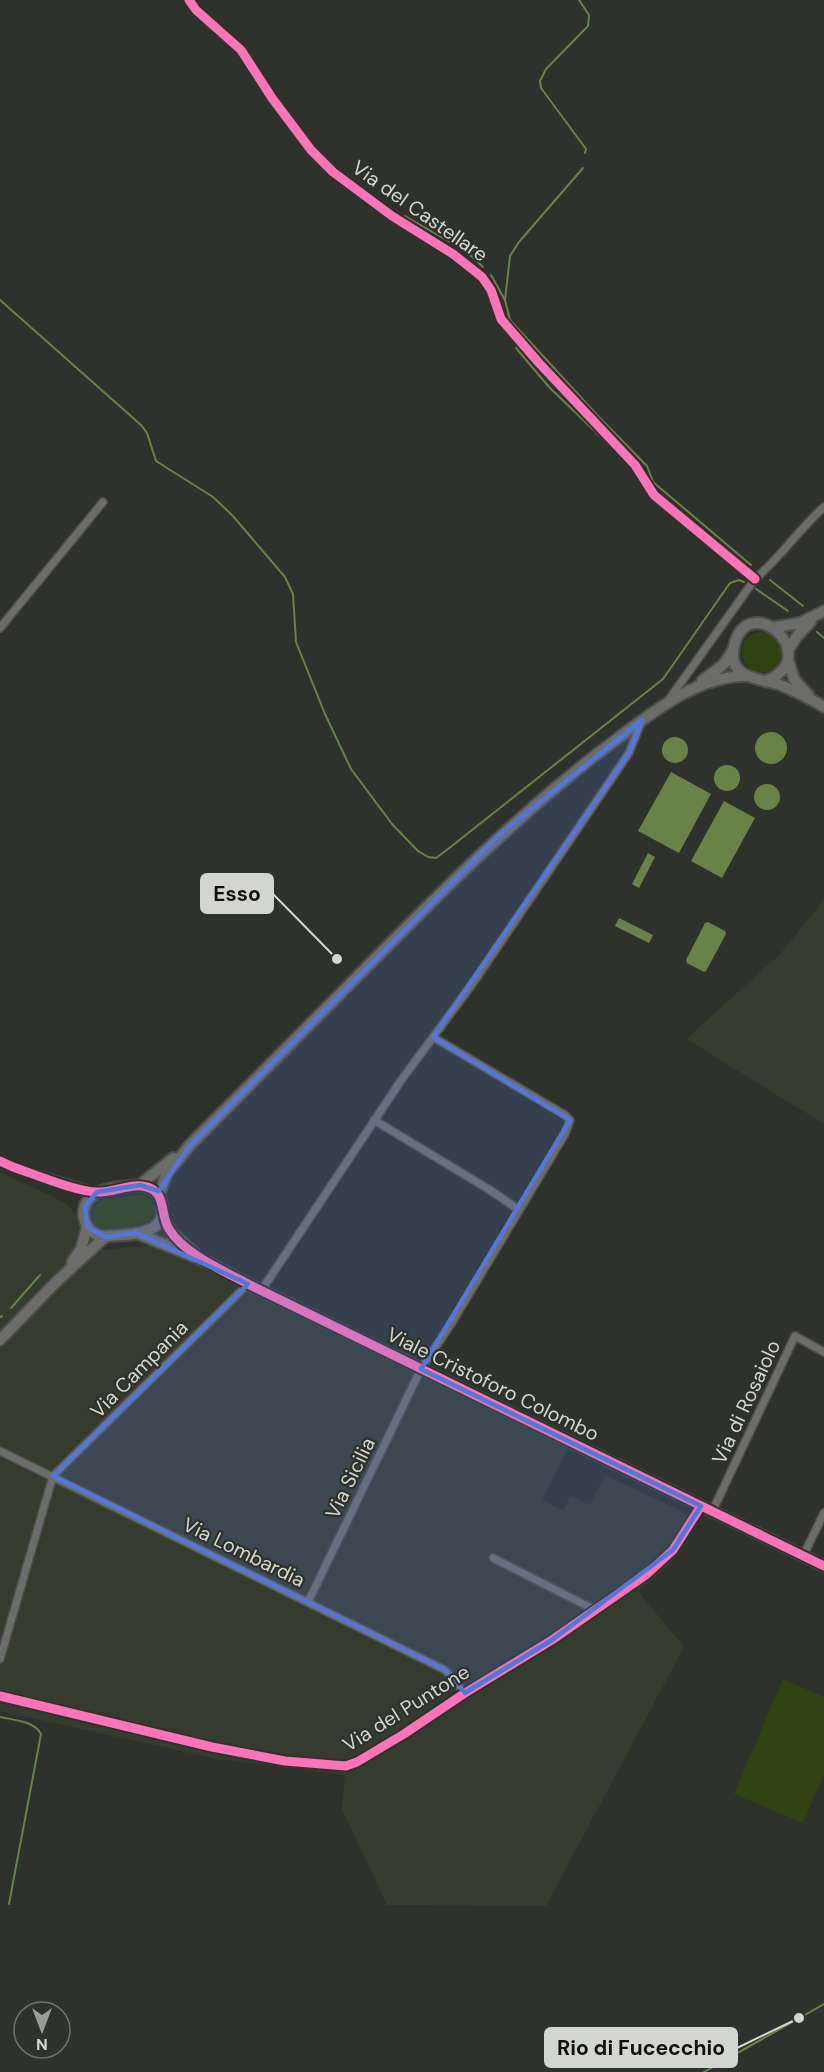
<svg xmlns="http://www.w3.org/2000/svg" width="824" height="2072" viewBox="0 0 824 2072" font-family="'DM Sans',sans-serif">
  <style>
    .built { fill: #363b30 }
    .green { fill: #304212 }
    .water { fill: #688248 }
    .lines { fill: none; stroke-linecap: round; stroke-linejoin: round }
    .stream { stroke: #688248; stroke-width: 2 }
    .street-casing { stroke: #4c4e4a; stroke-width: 10 }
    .secondary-casing { stroke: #4c4e4a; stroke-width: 14 }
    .street { stroke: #6c6d6b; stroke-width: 7 }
    .secondary { stroke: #6c6d6b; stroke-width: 10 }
    .cycleway-casing { stroke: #2f322b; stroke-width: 13 }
    .cycleway { stroke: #fb73b8; stroke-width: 9 }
    .marked { fill: #5476d6; fill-opacity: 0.2; stroke: #5476d6; stroke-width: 4.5; stroke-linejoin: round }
    .labels { text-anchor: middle; stroke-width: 4.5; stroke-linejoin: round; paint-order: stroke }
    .street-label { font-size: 20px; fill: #d3d5d1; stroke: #2f322b }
    .leader { fill: none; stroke: #d3d5d1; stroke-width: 2 }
    .callout-dot { fill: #d3d5d1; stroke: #2f322b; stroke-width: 2 }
    .callout { fill: #d3d5d1; stroke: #d3d5d1; stroke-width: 2 }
    .callout-label { font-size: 21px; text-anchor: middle; font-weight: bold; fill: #111 }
  </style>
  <rect width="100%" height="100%" fill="#2f312c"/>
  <!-- built -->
  <path class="built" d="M824 900V1124L686 1039 779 955Z
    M0 1172 66 1203 77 1216 81 1235 104 1250 158 1244 570 1444 542 1500 563 1510 570 1496 590 1505 605 1475 698 1519 673 1560 652 1580 638 1591 684 1647 546 1906 387 1905 342 1809 345 1775 217 1759 0 1711Z"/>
  <!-- green -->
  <path class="green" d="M742 652a20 20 0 1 1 40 0a20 20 0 1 1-40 0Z
    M140 1194C154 1197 160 1211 147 1222 132 1225 106 1235 94 1223L93 1208 100 1200Z
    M783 1679 824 1697V1774L803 1823 734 1794Z"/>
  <!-- water -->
  <path class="water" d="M755 748a16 16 0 1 1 32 0a16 16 0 1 1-32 0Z
    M662 750a13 13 0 1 1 26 0a13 13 0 1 1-26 0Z
    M714 778a13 13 0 1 1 26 0a13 13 0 1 1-26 0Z
    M671 772 711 794 679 853 638 831Z
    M754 797a13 13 0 1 1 26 0a13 13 0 1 1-26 0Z
    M724 801 755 818 722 878 691 861Z
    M648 853 655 857 639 888 632 884Z
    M619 918 653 935 649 943 615 926Z
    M708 922 725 931 726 934 706 971 704 972 687 963 686 960 705 923Z"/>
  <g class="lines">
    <!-- stream -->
    <path class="stream" d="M579 0 589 15 588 26 546 69 540 81 541 88 586 149 585 153
      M405 216 467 252 483 267
      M491 275 505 300 510 320 597 415 647 466 653 482 751 565
      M0 300 141 425 147 433 156 461 213 497 232 515 285 577 293 594 296 642 325 714 351 769 392 824 418 851 428 857 436 858 448 849 663 679 730 583 739 580 744 582
      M505 300 510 256 519 242 583 168
      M516 348 549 387 630 465
      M770 580 803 606
      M756 589 788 611
      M817 632 824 638
      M11 1308 40 1275
      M0 1317 2 1316
      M0 1717C13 1720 35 1721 41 1734L9 1904
      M704 2072 824 2004"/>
    <defs>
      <path id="street" d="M189 0 196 10 241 50 272 98 311 150 333 172 392 216 453 254 482 277 491 290 501 319 539 363 635 465 654 495 755 579
        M0 628 103 502
        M670 698 755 579C781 557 799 529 824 507
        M374 1120 490 1190 519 1210
        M0 1161 13 1167 97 1192
        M261 1291 402 1079 471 986 629 753 641 723
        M0 1451 445 1670 465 1693
        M712 1512 795 1336 824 1352
        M803 1556 824 1513
        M493 1558 595 1610
        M308 1602 421 1369 451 1324 565 1134 570 1120 565 1115 433 1037
        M0 1659 53 1476 248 1284
        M0 1696 212 1747 285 1761 346 1766 357 1762 404 1734 465 1693 552 1640 647 1574 673 1550 701 1506"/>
      <path id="secondary" d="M776 627 800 623 824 611
        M791 646 797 636 811 621
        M789 663 794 679 809 696
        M768 680C824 655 748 588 734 646 726 681 764 678 783 686 797 692 811 699 824 707
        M702 681 724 664 733 650
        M140 1185C144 1187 150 1187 153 1190 166 1199 166 1222 151 1229 140 1235 123 1235 110 1236 85 1240 73 1207 95 1194 106 1187 127 1187 140 1185Z
        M140 1185 173 1158
        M159 1195 167 1173 190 1145C239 1096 288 1046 337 997 426 907 513 817 614 741 652 713 696 676 746 676
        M162 1215 170 1231 194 1253
        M136 1233 207 1262 248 1284 824 1566
        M72 1262 81 1249 87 1227
        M0 1340 56 1282 105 1237"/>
    </defs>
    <!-- street casing -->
    <use href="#street" class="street-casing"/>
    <!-- secondary casing -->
    <use href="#secondary" class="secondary-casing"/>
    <!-- street -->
    <use href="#street" class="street"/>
    <!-- secondary -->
    <use href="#secondary" class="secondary"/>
    <defs>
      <path id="cycleway" d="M189 0 196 10 241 50 272 98 311 150 333 172 392 216 453 254 482 277 491 290 501 319 539 363 635 465 654 495 755 579
        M0 1161 13 1167C34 1174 77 1192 97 1192 114 1193 135 1180 152 1189 165 1196 161 1217 169 1229 184 1254 224 1271 248 1284L824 1566
        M0 1696 212 1747 285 1761 346 1766 357 1762 404 1734 465 1693 552 1640 647 1574 673 1550 701 1506"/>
    </defs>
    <!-- cycleway casing -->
    <use href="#cycleway" class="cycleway-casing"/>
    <!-- cycleway -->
    <use href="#cycleway" class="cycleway"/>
  </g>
  <!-- marked area -->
  <path class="marked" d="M642 720 629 753 433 1037 570 1120 421 1369 701 1506 673 1550 552 1640 465 1693 445 1670 53 1476 248 1284 136 1233 105 1237 87 1227 85 1206 97 1192 140 1185 159 1191 190 1145 500 834Z"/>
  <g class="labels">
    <!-- street labels -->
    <g class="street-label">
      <text transform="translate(420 211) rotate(35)" y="7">Via del Castellare</text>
      <text transform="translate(139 1369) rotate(-45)" y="7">Via Campania</text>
      <text transform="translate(493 1384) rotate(26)" y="7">Viale Cristoforo Colombo</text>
      <text transform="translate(746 1402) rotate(-65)" y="7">Via di Rosaiolo</text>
      <text transform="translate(350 1478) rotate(-64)" y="7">Via Sicilia</text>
      <text transform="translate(244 1552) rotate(26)" y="7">Via Lombardia</text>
      <text transform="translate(406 1708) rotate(-32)" y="7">Via del Puntone</text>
    </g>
  </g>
  <!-- callouts -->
  <path class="leader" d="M337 959L273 894M799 2018L737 2048"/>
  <g class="callout-dot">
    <circle cx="337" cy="959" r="6"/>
    <circle cx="799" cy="2018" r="6"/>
  </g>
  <g class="callout">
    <rect x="201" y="874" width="72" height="39" rx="6"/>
    <rect x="545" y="2028" width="192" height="39" rx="6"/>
  </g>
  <g class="callout-label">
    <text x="237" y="901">Esso</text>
    <text x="641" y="2055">Rio di Fucecchio</text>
  </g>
  <!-- north arrow -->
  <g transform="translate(42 2030) rotate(180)"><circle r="28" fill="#2f322b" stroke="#71736d" stroke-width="1.5"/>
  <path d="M0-4.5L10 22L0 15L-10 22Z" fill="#9a9c97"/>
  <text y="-9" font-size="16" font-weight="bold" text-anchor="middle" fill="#d3d5d1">N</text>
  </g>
</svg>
